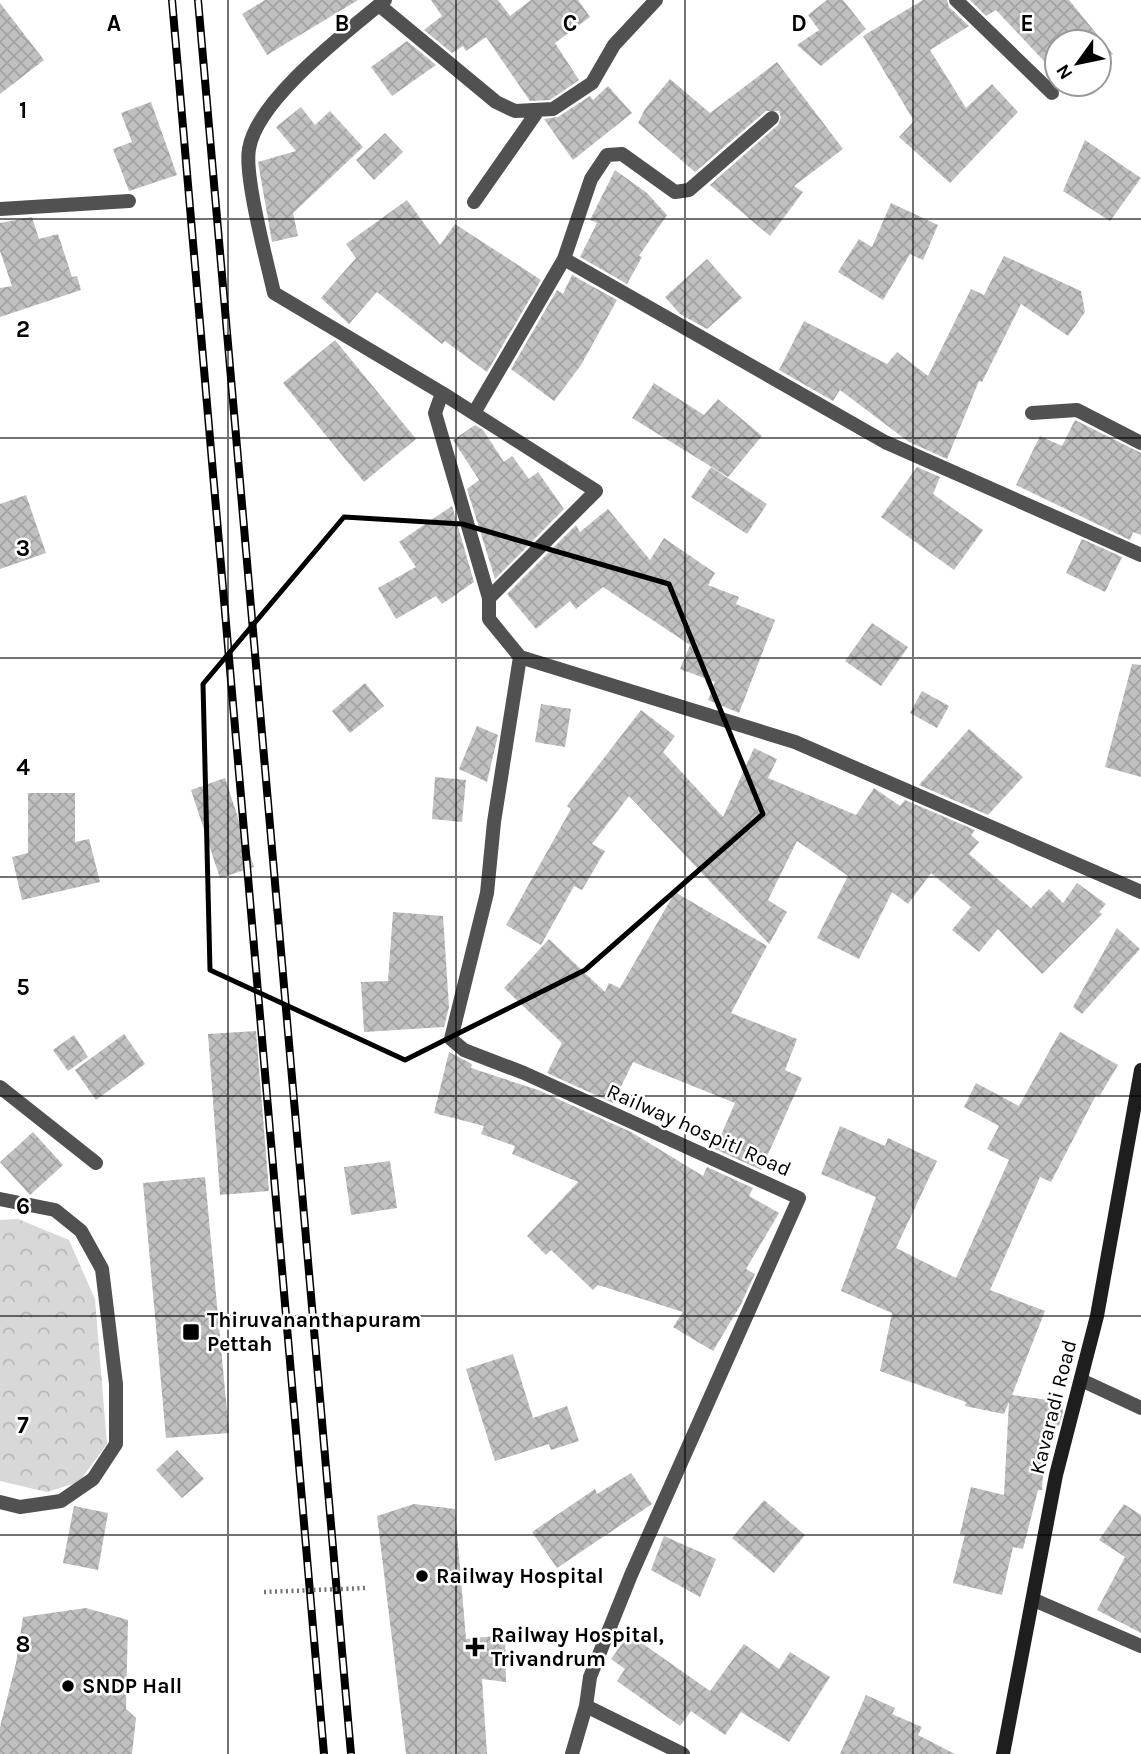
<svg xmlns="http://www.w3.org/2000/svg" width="1141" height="1754" viewBox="0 0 1141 1754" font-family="Karla,sans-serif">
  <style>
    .forest { fill: url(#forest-crowns) }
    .building { fill: url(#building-cross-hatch) }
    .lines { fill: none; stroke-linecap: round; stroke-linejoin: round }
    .service { stroke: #515151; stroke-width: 14 }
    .minor { stroke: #515151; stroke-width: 14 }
    .secondary { stroke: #1e1e1e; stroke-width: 14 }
    .rail-casing { stroke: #000; stroke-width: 8 }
    .rail { stroke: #fff; stroke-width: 5; stroke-dasharray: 16; stroke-linecap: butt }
    .path-bridge { stroke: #737373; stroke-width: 4.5; stroke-dasharray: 2 3.5; stroke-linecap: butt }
    .marked { fill: none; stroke: #000; stroke-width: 5; stroke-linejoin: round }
    .grid { fill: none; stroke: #000; stroke-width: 2; stroke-opacity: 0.55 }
    .poi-dot { fill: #000; stroke: #fff; stroke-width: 2.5 }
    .labels { text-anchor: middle; stroke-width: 5; stroke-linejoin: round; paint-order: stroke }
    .street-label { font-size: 21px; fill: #000; stroke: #fff }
    .poi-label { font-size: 21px; font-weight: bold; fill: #000; stroke: #fff; text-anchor: start }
    .grid-label { font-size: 23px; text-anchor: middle; font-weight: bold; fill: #000; stroke: #fff; stroke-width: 5; stroke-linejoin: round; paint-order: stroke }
  </style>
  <defs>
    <pattern id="forest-crowns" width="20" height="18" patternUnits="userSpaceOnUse" patternTransform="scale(1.75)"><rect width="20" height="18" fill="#d8d8d8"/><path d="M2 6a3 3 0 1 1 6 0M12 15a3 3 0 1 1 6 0" fill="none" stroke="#b8b8b8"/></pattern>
    <pattern id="building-cross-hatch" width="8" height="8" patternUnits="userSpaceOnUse" patternTransform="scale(1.75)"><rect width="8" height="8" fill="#c0c0c0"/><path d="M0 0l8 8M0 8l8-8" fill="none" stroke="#a3a3a3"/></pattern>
  </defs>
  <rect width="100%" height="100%" fill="#fff"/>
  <!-- forest -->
  <path class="forest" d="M18 1219 69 1240 95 1299 107 1444 79 1482 47 1492 0 1481V1220Z"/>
  <!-- building -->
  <path class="building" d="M265 0H358L267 55 242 14Z
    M431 0H498L510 16 531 0H578L590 17 555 43 579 80 550 100 530 101 486 37 466 51 463 46 452 53 424 30 442 16Z
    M827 0H843L866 29 821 66 797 45 819 30 808 15Z
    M923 0H947L949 7 969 26 930 50 966 108 992 84 1018 112 950 183 899 137 914 121 863 36Z
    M970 0H1069L1113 54 1099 65V42H1057V75L996 10 986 16Z
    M0 3 44 60 0 94Z
    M407 41 436 65 392 96 371 67Z
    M777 62 843 149 794 186 803 192 770 236 710 185 778 125 781 117 779 111H766L695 172 638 123 645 109 670 79 710 113Z
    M608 86 632 113 573 160 544 119 558 117 590 96 593 100Z
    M151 102 177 175 129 191 113 149 132 142 121 113Z
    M301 107 315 125 330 111 363 147 293 213 298 236 272 242 258 162 296 151 276 127Z
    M385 133 403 152 374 180 356 160Z
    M1085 140 1141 178 1110 221 1063 191Z
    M615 170 647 193 667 215 639 256 642 257 627 284 580 257 597 223 590 220Z
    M407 200 440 245 455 224 541 280 487 372 445 341 442 344 377 292 349 324 321 298 356 258 346 244Z
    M891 203 938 225 923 260 910 254 883 300 838 272 859 239 872 247Z
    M32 217 39 239 58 234 72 277 77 276 81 290 0 317V288L12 286 0 251V223Z
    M1004 256 1081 291 1085 312 1068 336 1021 304 982 382 979 381 947 459 909 442 840 390 833 401 779 370 804 321 887 364 897 352 928 376 971 289 984 295Z
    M707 259 742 298 707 329 680 314 665 297Z
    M572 275 617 300 581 365 554 401 511 369 557 290 563 294Z
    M335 340 416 439 364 482 283 383Z
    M654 383 704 415 718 399 762 436 728 477 632 418Z
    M1075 420 1141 453V535L1133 532 1130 540 1016 485 1040 436 1062 446Z
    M475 425 483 430 504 462 512 456 529 479 538 472 564 509 495 579 467 489 479 480 453 440Z
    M711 467 767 504 747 534 691 497Z
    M917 467 940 477 933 494 983 530 954 570 881 517Z
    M26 495 46 553 0 569V504Z
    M452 506 474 582 442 604 436 596 396 619 378 588 416 567 399 542Z
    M608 509 650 560 664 538 715 573 708 585 739 597 736 604 775 620 739 713 708 700 715 682 680 669 690 645 603 587 576 609 570 601 536 629 507 594 576 525 580 532Z
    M1082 539 1122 557 1105 592 1066 573Z
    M872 623 908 647 881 686 845 661Z
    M1132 664 1141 665V777L1105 767Z
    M365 683 384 706 350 733 332 711Z
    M922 691 949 706 937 728 910 713Z
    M541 704 571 709 565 747 535 742Z
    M641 710 675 736 663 752 723 817 754 748 777 759 768 778 856 815 874 788 900 806 905 800 975 830 971 835 979 842 969 854 1031 908 1049 889 1063 903 1077 883 1106 904 1099 912 1102 914 1042 974 998 929 979 952 952 930 971 907 931 873 908 904 892 892 859 959 817 938 848 876 797 841 768 900 787 912 769 944 629 796 592 844 605 851 582 890 574 886 541 945 506 925 571 809 567 806Z
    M477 726 498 735 487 782 459 769Z
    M969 729 1023 777 988 815 919 785Z
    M435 777 466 780 462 822 432 819Z
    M225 778 254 867 220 878 191 790Z
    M28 793H75V842L89 839 100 882 22 900 12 857 28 853Z
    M675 892 767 946 731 1013 797 1039 785 1070 802 1078 761 1170 715 1149 735 1103 633 1062 613 1103 547 1073 562 1043 504 988 549 939 605 992 609 983 620 988Z
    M393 912 443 916 449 1007 444 1027 364 1032 361 982 388 981Z
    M1117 928 1140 949 1082 1014 1073 1007Z
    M256 1031 269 1191 220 1195 208 1034Z
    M1060 1032 1118 1065 1099 1097 1096 1095 1051 1182 1040 1177 990 1290 1045 1311 1012 1395 1062 1402 1063 1411 1059 1426 1046 1427 1042 1490H1038L1023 1549 1013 1547 1002 1595 953 1583 965 1535 960 1534 971 1487 1004 1495 1009 1402 1004 1414 965 1406 966 1402 880 1371 892 1313 841 1291 876 1197 821 1174 840 1126 885 1146 888 1138 937 1161 896 1248 956 1278 1009 1160 987 1149 999 1126 964 1107 976 1083 1019 1106Z
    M124 1034 145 1064 96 1100 75 1070Z
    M74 1035 88 1057 68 1071 53 1050Z
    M449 1052 472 1064 471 1068 538 1090 631 1132 703 1176 707 1167 753 1188 749 1196 779 1213 746 1269 755 1274 740 1306 713 1351 673 1327 683 1312 598 1285 593 1290 551 1250 546 1255 527 1236 578 1182 512 1154 515 1146 481 1134 484 1126 434 1113Z
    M33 1132 63 1165 30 1195 0 1162Z
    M390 1161 397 1208 351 1215 344 1167Z
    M205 1177 229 1433 166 1438 143 1183Z
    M513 1354 533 1418 567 1406 579 1441 551 1450 549 1444 495 1461 466 1369Z
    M177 1450 204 1479 182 1498 156 1470Z
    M631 1473 652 1504 557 1568 532 1532 595 1489 597 1494Z
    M764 1500 805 1535 774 1573 732 1538Z
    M414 1504 455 1509 466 1639 505 1635 506 1682 482 1679 487 1754H406L377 1516Z
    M1124 1504 1141 1515V1633L1097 1610 1125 1557 1099 1540Z
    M74 1506 108 1513 98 1570 63 1563Z
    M664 1536 716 1559 700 1597 651 1570Z
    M86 1608 128 1620 126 1709 136 1718 132 1754H0V1727L16 1663 23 1617Z
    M629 1634 710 1691 744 1644 779 1669 790 1652 830 1677 789 1742 741 1712 725 1735 691 1711 680 1726 617 1681 625 1669 611 1659Z
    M866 1695 895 1708 892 1714 922 1727 918 1735 955 1754H840Z"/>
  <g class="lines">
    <!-- service -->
    <path class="service" d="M1032 413 1077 410 1141 443
      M1034 1600 1141 1646"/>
    <!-- minor -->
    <path class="minor" d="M385 0C347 32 257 99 249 149 244 176 267 262 274 293L442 393 435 413 489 598V619L520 657 795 742 1141 892
      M956 0 1052 93
      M379 5 496 102 515 111 553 109 592 83 614 45 656 0
      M474 202 537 112
      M0 209 129 201
      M564 259 885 442 1141 555
      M442 393 596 491 489 598
      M474 413 564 259 591 179 607 155 622 154 675 192 689 190 772 118
      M520 657 494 822 487 893 451 1039 464 1050 524 1073 799 1198 631 1575 590 1677 586 1706 683 1754
      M0 1087 96 1163
      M0 1199 55 1210 81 1231 102 1269 116 1384V1444L93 1479 61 1501 20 1507 0 1502
      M1081 1380 1141 1408
      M572 1754 586 1706"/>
    <!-- secondary -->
    <path class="secondary" d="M1003 1754 1056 1475 1097 1316 1141 1070"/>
    <defs>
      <path id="rail" d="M172 0 324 1754
        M198 0 351 1754"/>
    </defs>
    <!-- rail casing -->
    <use href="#rail" class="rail-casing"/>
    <!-- rail -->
    <use href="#rail" class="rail"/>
    <!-- path-bridge -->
    <path class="path-bridge" d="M264 1592 366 1588"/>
  </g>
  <!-- marked area -->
  <path class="marked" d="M344 517 462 524 669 584 763 814 585 970 405 1060 210 970 203 684Z"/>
  <!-- grid -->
  <path class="grid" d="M228 0V1754M456 0V1754M685 0V1754M913 0V1754M0 219H1141M0 438H1141M0 658H1141M0 877H1141M0 1096H1141M0 1316H1141M0 1535H1141"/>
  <!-- markers -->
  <g class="poi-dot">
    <rect x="182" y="1323" width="18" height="18" rx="3.5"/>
    <circle cx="422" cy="1576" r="7"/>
    <path d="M471.5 1636.5h7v7h7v7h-7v7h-7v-7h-7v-7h7z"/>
    <circle cx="68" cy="1686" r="7"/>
  </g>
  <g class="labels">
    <!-- street labels -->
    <g class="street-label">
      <text transform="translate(699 1130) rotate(24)" y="7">Railway hospitl Road</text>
      <text transform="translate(1053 1407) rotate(-76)" y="7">Kavaradi Road</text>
    </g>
    <!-- poi labels -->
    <g class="poi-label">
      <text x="207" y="1327">Thiruvananthapuram<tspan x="207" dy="24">Pettah</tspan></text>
      <text x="436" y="1583">Railway Hospital</text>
      <text x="491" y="1642">Railway Hospital,<tspan x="491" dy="24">Trivandrum</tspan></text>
      <text x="82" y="1693">SNDP Hall</text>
    </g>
  </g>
  <g class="grid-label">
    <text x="114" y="31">A</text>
    <text x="342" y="31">B</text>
    <text x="570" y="31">C</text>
    <text x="799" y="31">D</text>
    <text x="1027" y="31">E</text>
    <text x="23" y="118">1</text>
    <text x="23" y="337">2</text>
    <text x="23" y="556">3</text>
    <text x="23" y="775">4</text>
    <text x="23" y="995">5</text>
    <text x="23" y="1214">6</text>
    <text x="23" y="1433">7</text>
    <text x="23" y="1652">8</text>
  </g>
  <!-- north arrow -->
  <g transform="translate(1078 63) rotate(237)"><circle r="33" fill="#ffffff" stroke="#999999" stroke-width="2"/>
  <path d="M0-5L12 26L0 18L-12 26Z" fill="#000000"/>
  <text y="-10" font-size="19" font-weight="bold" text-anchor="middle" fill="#000000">N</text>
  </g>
</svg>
